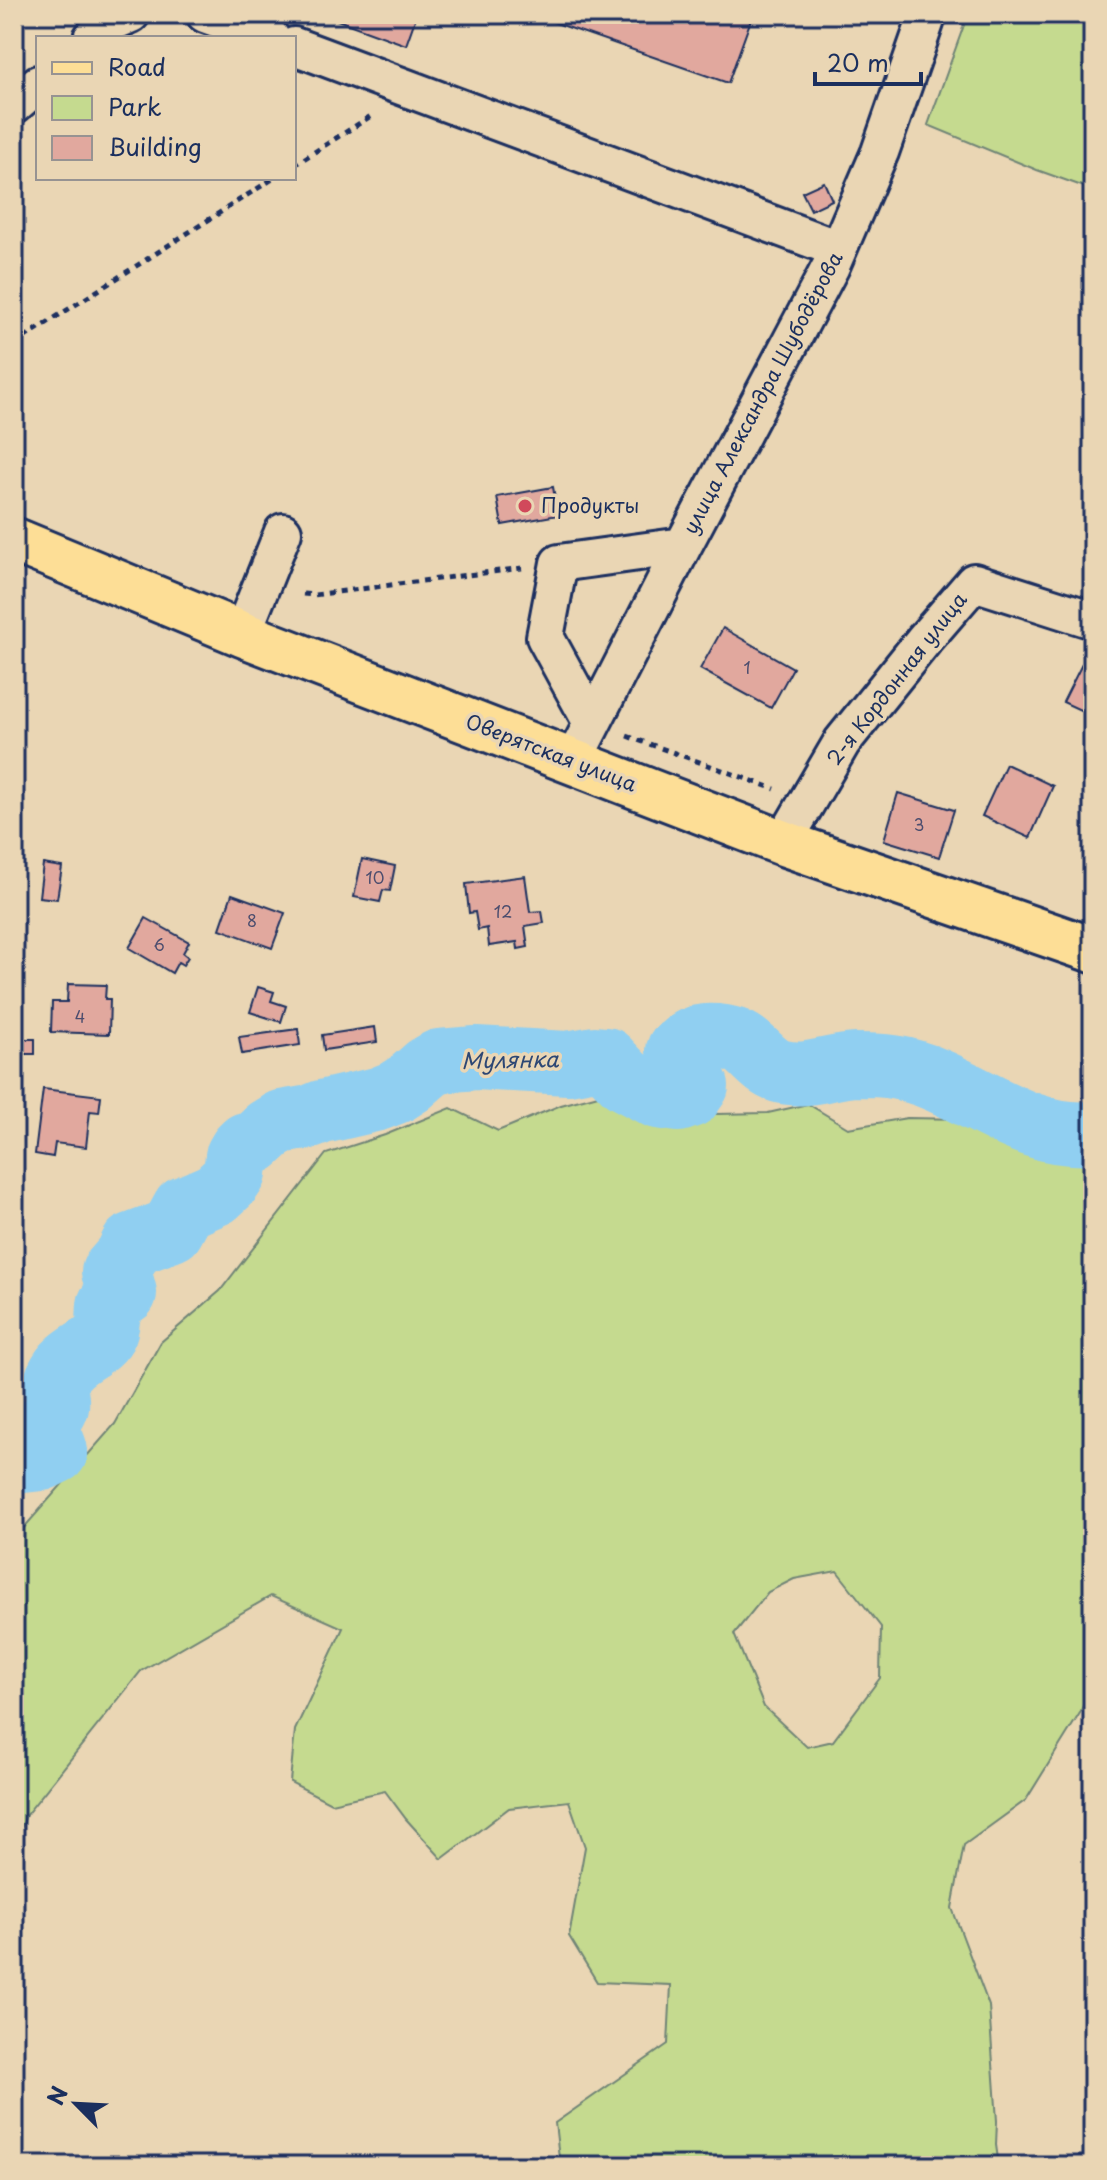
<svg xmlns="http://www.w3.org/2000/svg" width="1107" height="2180" viewBox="0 0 1107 2180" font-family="'Playpen Sans',sans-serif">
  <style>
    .green { fill: #c5da8f; stroke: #708476; stroke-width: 2; fill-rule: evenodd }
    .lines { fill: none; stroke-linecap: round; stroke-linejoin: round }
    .river { stroke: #90cff1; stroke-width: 64 }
    .building { fill: #e1a89e; stroke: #1b2f5e; stroke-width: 2 }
    .minor-casing { stroke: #1b2f5e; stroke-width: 42 }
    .major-casing { stroke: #1b2f5e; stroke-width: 50 }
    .path { stroke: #1b2f5e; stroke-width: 5; stroke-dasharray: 6 6; stroke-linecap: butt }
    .minor { stroke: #ead6b4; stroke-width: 36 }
    .major { stroke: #fdde96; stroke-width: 44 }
    .poi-dot { fill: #d1495b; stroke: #ead6b4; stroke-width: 3 }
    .labels { text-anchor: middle; stroke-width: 7; stroke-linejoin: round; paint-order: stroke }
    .number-label { font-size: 16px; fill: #4c4d6e }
    .street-label { font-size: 20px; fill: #1b2f5e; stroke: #ead6b4 }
    .poi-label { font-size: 20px; fill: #1b2f5e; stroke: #ead6b4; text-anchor: start }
    .water-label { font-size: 22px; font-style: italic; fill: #2d4774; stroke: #ead6b4 }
  </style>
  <rect width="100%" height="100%" fill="#ead6b4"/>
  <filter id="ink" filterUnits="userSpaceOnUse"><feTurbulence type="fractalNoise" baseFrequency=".0125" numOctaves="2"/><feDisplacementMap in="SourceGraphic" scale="16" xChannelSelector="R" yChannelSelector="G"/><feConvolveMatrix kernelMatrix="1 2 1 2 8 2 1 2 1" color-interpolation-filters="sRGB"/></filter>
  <g filter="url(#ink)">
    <!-- green -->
    <path class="green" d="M968 14H1093V190L1037 170 928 125Z
      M598 1095 631 1109 676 1108 716 1114 768 1113 808 1104 848 1128 907 1118 963 1119 1051 1158 1093 1161V1684L1080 1713 1026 1800 964 1845 952 1908 989 2006 997 2121 996 2145 999 2166H560L555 2123 668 2044 671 1985 597 1982 569 1936 585 1847 569 1801 509 1808 442 1859 406 1819 385 1791 331 1803 290 1782 295 1730 343 1628 271 1596 141 1671 26 1815 14 1849V1539L115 1424 161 1342 220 1291 326 1154 385 1135 451 1108 498 1131 561 1105ZM837 1571 881 1627 880 1678 833 1741 807 1747 764 1707 734 1634 768 1592 794 1579Z"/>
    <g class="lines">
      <!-- river -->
      <path class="river" d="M14 1462 42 1459 56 1452C55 1443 49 1438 47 1429 45 1421 55 1415 57 1407 59 1397 52 1387 58 1377 69 1352 98 1350 106 1330 109 1322 108 1314 109 1305L125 1293 122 1282 113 1272 126 1257 132 1245 172 1230 184 1208 216 1194 229 1182 235 1173 237 1156 241 1149 246 1144 255 1142 268 1130 281 1122 310 1117 322 1112 378 1099 396 1092 410 1083 427 1068 439 1061 476 1058 568 1063 595 1058 606 1059 626 1080 658 1097 679 1100 690 1096 697 1086 679 1060 678 1050C683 1047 688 1041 693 1039 705 1033 728 1036 740 1042 754 1049 763 1066 779 1071 807 1079 829 1066 857 1065 868 1065 882 1065 893 1067 967 1079 1013 1139 1093 1133"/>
    </g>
    <!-- building -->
    <path class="building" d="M321 14H417L406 45Z
      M530 14H753L728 83Z
      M824 182 832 200 811 210 802 192Z
      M553 487 558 515 502 525 497 497Z
      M723 628 793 668 771 708 700 669Z
      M1089 650 1093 652V711L1091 715 1063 702Z
      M1006 764 1053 786 1030 838 982 816Z
      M898 793 954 810 939 857 884 840Z
      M362 859 395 866 390 891 383 890 380 902 354 897Z
      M43 864 62 867 57 899 39 897Z
      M525 876 530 912 542 911 544 923 525 926 528 947 518 949 517 942 489 946 487 928 478 930 475 912 469 913 466 884Z
      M232 894 285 913 272 948 220 929Z
      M146 918 189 942 183 953 188 957 183 965 178 962 172 973 129 948Z
      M68 984 106 985 105 999H110L109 1034 51 1032 52 1002H67Z
      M258 987 274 992 271 1001 286 1006 281 1022 250 1012Z
      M375 1027 377 1042 324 1050 322 1035Z
      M298 1029 300 1045 242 1054 239 1037Z
      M14 1039H35V1054H14Z
      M43 1089 101 1096 99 1112 90 1111 86 1147 55 1143 53 1157 35 1154Z"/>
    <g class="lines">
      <defs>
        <path id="minor" d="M205 14 271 38
          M92 38 108 24 131 14
          M294 46 838 249
          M14 105 38 84
          M242 634 283 532
          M592 723 545 637 559 563 683 546
          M573 761 683 546 831 266 880 152 928 14
          M783 843 842 742 924 640 974 582 1093 620"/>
        <path id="major" d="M14 540 242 634 783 843 1093 950"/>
      </defs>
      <!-- minor casing -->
      <use href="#minor" class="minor-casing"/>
      <!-- major casing -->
      <use href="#major" class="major-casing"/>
      <!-- path -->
      <path class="path" d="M294 165 374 114
        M14 344 274 178
        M303 594 314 595 522 568
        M627 736 775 789"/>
      <!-- minor -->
      <use href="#minor" class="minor"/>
      <!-- major -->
      <use href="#major" class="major"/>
    </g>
  </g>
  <!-- markers -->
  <circle class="poi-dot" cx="525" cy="506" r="8"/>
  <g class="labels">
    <!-- number labels -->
    <g class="number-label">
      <text x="747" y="674">1</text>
      <text x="919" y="831">3</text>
      <text x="375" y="884">10</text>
      <text x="503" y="918">12</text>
      <text x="252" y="927">8</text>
      <text x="159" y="951">6</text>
      <text x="80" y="1023">4</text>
    </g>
    <!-- street labels -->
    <g class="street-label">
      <text transform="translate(763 393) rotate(-62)" y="7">улица Александра Шубодёрова</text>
      <text transform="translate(897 679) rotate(-52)" y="7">2-я Кордонная улица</text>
      <text transform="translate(551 753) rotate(21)" y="7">Оверятская улица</text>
    </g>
    <!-- poi labels -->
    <g class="poi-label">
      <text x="541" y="513">Пpoдукты</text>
    </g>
    <!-- water labels -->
    <g class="water-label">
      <text transform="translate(510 1060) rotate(-1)" y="8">Мулянка</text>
    </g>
  </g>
  <!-- margin -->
  <rect width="1107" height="2180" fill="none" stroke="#ead6b4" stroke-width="48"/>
  <rect x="24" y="24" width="1059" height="2132" fill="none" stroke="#1b2f5e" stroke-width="3" filter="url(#ink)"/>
  <!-- legend -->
  <rect x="36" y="36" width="260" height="144" fill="#ead6b4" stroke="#979392" stroke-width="2"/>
  <rect x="52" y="62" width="40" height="12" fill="#fdde96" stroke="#979392" stroke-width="2"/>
  <text x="108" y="76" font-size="24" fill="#1b2f5e">Road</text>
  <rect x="52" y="96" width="40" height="24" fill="#c5da8f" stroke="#979392" stroke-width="2"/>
  <text x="108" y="116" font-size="24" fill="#1b2f5e">Park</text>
  <rect x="52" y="136" width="40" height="24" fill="#e1a89e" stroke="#979392" stroke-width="2"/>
  <text x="108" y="156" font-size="24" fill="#1b2f5e">Building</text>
  <!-- north arrow -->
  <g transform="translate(76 2104) rotate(294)" stroke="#ead6b4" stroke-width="6" paint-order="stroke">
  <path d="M0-6L14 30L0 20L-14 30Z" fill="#1b2f5e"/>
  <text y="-12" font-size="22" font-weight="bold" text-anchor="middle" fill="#1b2f5e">N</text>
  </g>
  <!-- scale -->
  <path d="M815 72v12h106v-12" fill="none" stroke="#1b2f5e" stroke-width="4"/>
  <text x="827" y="72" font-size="24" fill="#1b2f5e" stroke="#ead6b4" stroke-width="6" paint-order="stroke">20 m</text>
</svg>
